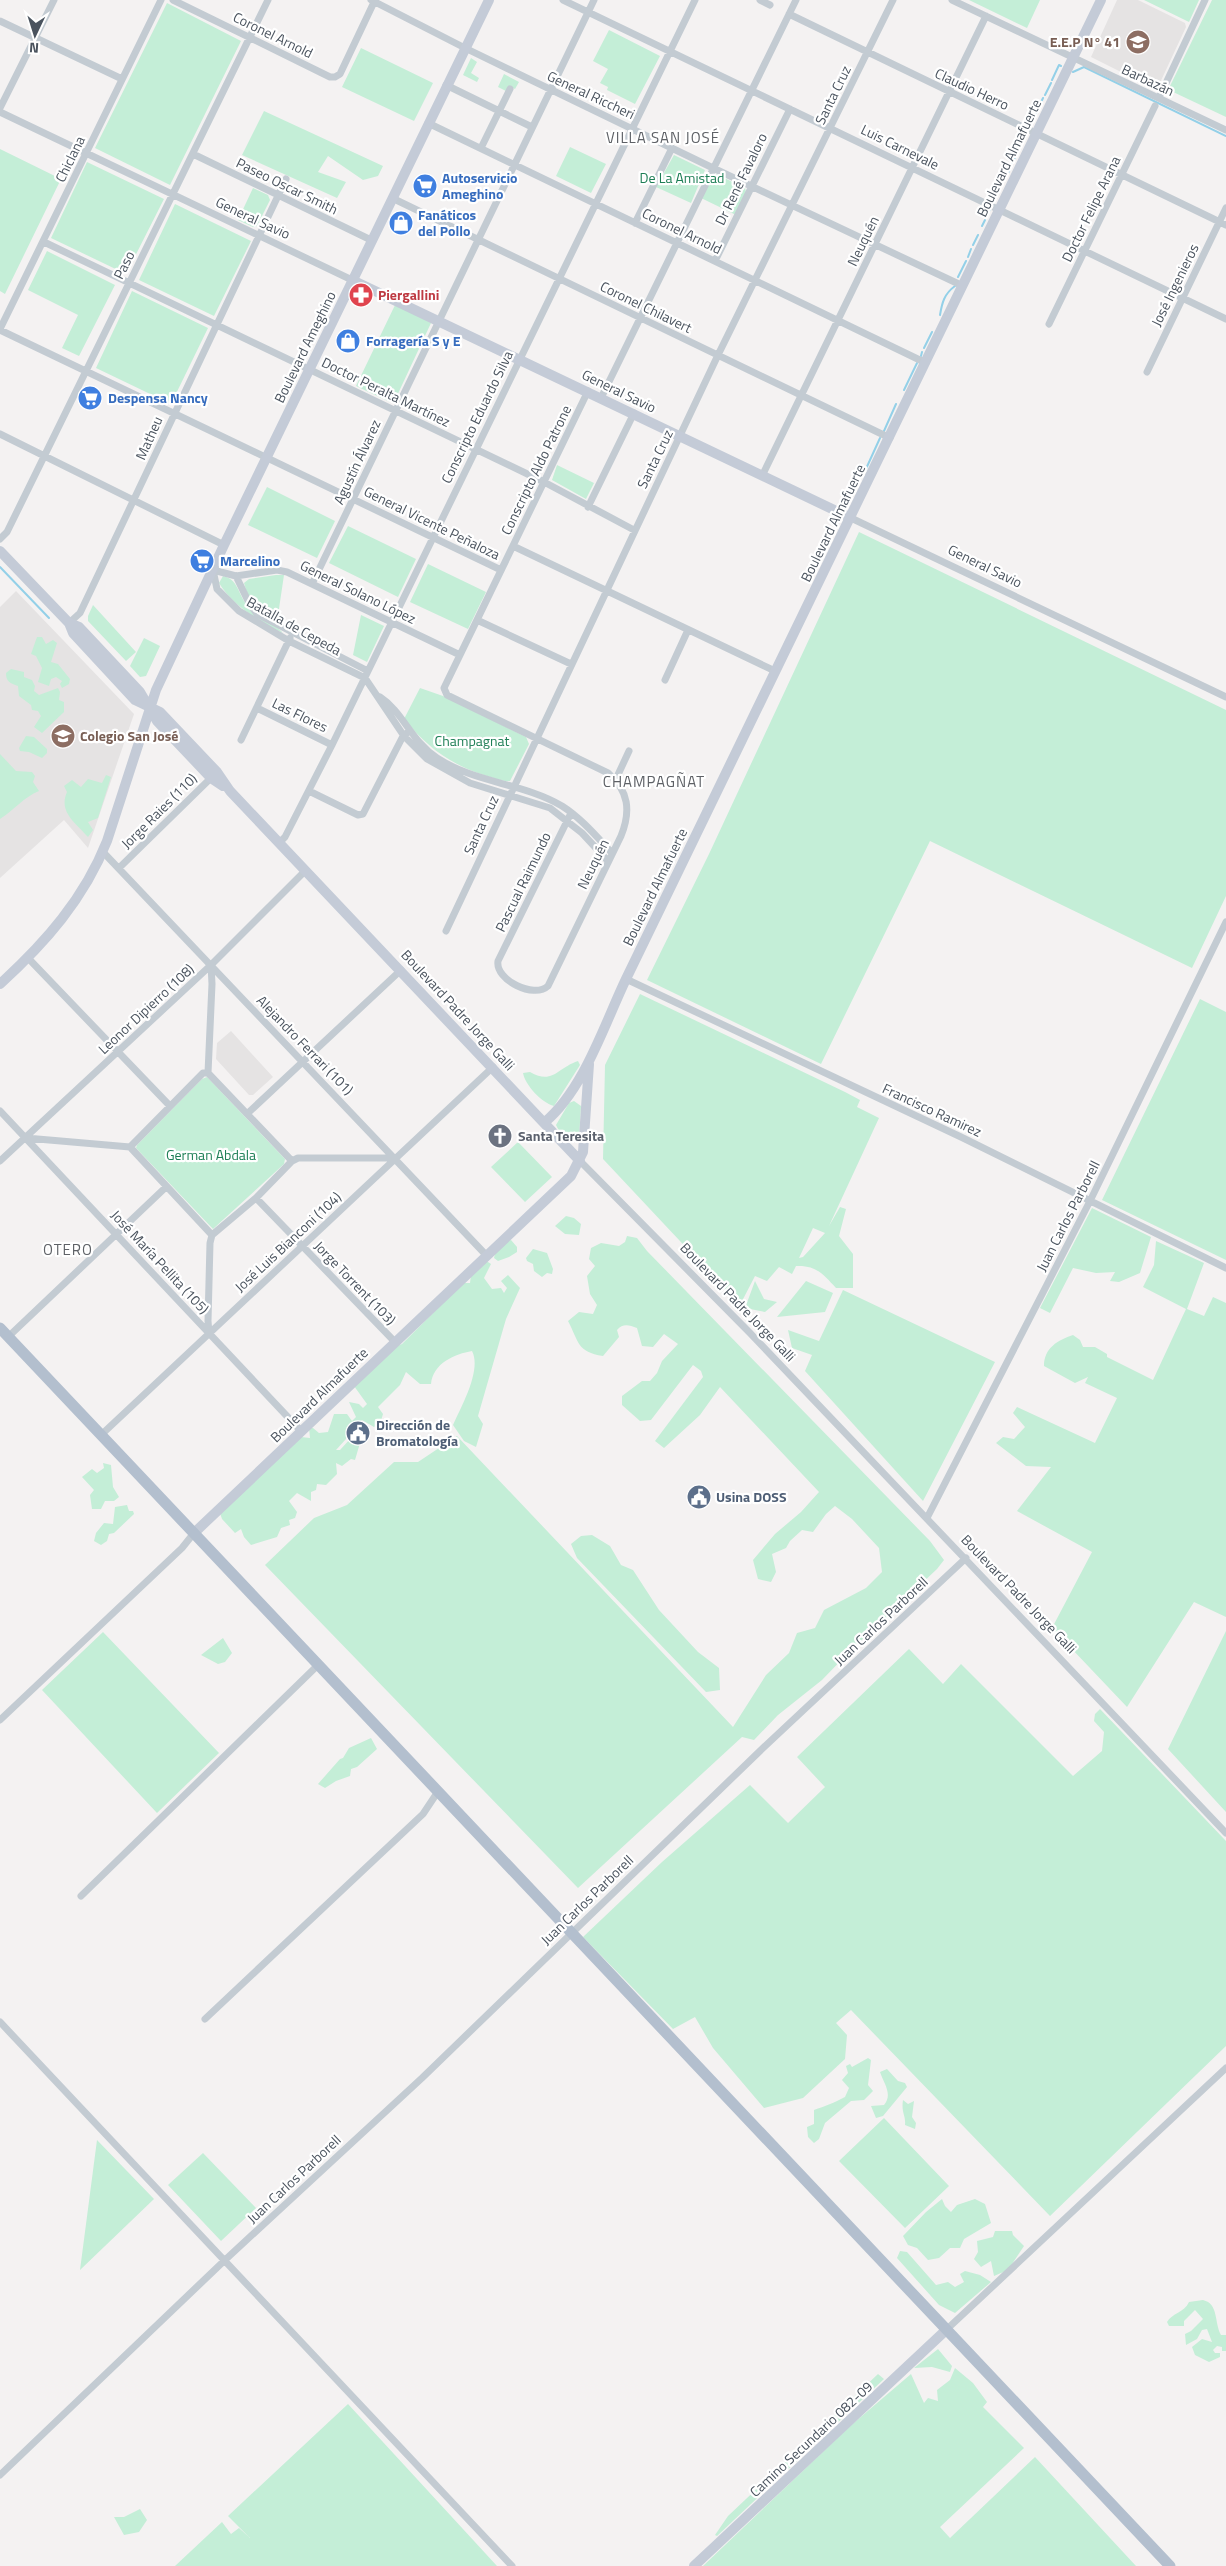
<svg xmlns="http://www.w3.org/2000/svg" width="1226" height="2566" viewBox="0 0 1226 2566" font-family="'Titillium Web',sans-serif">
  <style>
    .education { fill: #e5e3e3 }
    .green { fill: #c4eed7; fill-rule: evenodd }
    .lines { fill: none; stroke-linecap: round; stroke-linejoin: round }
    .stream { stroke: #93d0e8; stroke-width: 2 }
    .street { stroke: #c3cbd2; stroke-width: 7 }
    .secondary { stroke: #c4cbd7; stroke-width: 10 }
    .primary { stroke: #b3bfce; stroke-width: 11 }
    .labels { text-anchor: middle; stroke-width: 4.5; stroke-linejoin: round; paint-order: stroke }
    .street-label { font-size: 14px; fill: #4a535e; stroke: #fff }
    .education-label { font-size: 14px; font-weight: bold; fill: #785e54; stroke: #fff; text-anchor: end }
    .shop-label { font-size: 14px; font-weight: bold; fill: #366cbe; stroke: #fff; text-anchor: start }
    .park-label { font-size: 14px; fill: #1d7e55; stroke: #fff }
    .health-label { font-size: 14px; font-weight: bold; fill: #be3a42; stroke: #fff; text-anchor: start }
    .worship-label { font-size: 14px; font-weight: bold; fill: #5b616d; stroke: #fff; text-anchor: start }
    .service-label { font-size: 14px; font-weight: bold; fill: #4e5e75; stroke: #fff; text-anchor: start }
    .neighbourhood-label { font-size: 15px; letter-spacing: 1px; fill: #5e6166; stroke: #fff }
  </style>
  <rect width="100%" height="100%" fill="#f4f2f2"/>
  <!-- education -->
  <path class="education" d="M1117 0H1138L1185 23 1186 27 1158 87 1153 88 1091 57Z
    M16 591 134 714 88 848 64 820 0 878V607Z
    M231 1031 273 1077 253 1095H249L216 1059 217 1043Z"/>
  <!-- green -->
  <path class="green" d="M969 0H1040L1027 28Z
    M1144 0H1199L1189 22Z
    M1212 0H1226V117L1171 91 1170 86Z
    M167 3 241 41 170 185 95 148Z
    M609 30 660 56 635 104 607 90 608 87 600 83 608 69 593 61Z
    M361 48 433 83 414 121 342 87Z
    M471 58 477 62 471 73 479 78 477 82 463 75Z
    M504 74 519 82 515 89 509 86 506 91 498 87Z
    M264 111 383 166 378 176 363 180 328 156 318 172 346 182 337 198 242 155Z
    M570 147 606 164 591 193 556 176Z
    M0 149 61 179 5 294 0 291Z
    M674 155 705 170 691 203 656 187Z
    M87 162 164 199 126 274 51 238Z
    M716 174 745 188 746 192 736 215 701 198 713 175Z
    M253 188 268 195 270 200 257 226 253 227 238 220Z
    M175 204 251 241 214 316 139 280Z
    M47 251 115 285 79 356 62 348 78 315 28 290Z
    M132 291 208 328 171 404 96 368Z
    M396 303 431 323 395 400 390 402 356 386Z
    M557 465 594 483 586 499 552 480Z
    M267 487 335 521 317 558 248 525Z
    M348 526 416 559 398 597 329 563Z
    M859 532 1226 710V896L1192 968 930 841 821 1064 647 980 709 854Z
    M428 564 486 592 468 629 410 602Z
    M276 575H284L277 622C261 614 248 601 244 583L249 579Z
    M223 576C238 579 238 594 247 605 257 619 276 624 283 633 260 622 233 606 219 583Z
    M93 605 136 652 126 661 88 621V616Z
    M361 615 384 626 367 662 353 655Z
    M37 637H42L46 644 53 640 57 643 51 662 58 664 70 679 69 684 62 688 60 684 62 681 56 677 51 679 49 686 38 682 42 668 36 656 31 654Z
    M144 638 160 646 146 676 140 677 130 666Z
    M11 669 24 672V677L32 680 35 686 34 691 39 695 58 688 60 692 59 700 64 702V712L42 733 34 727 41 716 38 711 32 710 31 705 19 696 18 686C10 683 6 682 6 673Z
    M420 688 443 696 526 737 529 744 510 781C503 782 495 778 487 776 451 765 428 748 404 719Z
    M26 736 34 737 47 749V753L42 758 29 752 20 751 19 748Z
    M0 754 16 771 32 772 35 776 33 782 39 791C24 797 14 810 0 819Z
    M106 775 111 777 98 818 88 822 93 830 88 837C76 823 58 812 67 792L64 786 72 780 81 787 88 779 102 783Z
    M640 994 845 1092 860 1100 857 1107 879 1118 829 1226 840 1207 846 1209 839 1236 853 1254V1288H836C823 1274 816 1265 796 1266L792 1274 779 1267 767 1281 755 1276 740 1305 603 1159 605 1065ZM813 1228 825 1233 803 1257 799 1258Z
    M1200 999 1226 1012V1260L1102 1200Z
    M578 1061 580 1065 554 1106C542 1103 525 1085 523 1073L530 1072C553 1085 557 1068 578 1061Z
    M207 1077 285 1159 284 1164 213 1229 136 1148 137 1145 202 1079Z
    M574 1101 581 1106 579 1139C569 1143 560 1134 556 1125L569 1103Z
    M518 1142 552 1177 525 1202 491 1167Z
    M1092 1208 1151 1237 1140 1273 1119 1282 1110 1281 1115 1272 1096 1273 1073 1268 1050 1313 1040 1308Z
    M566 1216 574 1218 581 1224 579 1235 565 1234 555 1226Z
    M627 1236 637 1238 647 1251 930 1541 944 1560 937 1569 851 1650 822 1680 778 1715 754 1740 742 1737 578 1888 265 1565 314 1518 347 1505 394 1462H418L457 1436 733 1727 766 1675 789 1653 797 1633 815 1628 824 1610 866 1588 882 1572 879 1548 852 1519 835 1506 826 1514 813 1532 802 1530 790 1541 786 1548 772 1554 776 1572 771 1582 758 1579 753 1560 775 1534 801 1512 819 1492 720 1387 700 1415 664 1448 655 1441 703 1377 701 1371 693 1365 651 1420 640 1421 622 1405V1396L642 1381H650L657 1373 662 1361 678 1344 664 1334 653 1347 642 1346 637 1328C629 1325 623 1323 617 1330L619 1337 603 1356C577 1352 579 1342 568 1321L579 1312 593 1314 597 1305 590 1294 587 1276 595 1266 589 1259 591 1248 601 1243 619 1246 625 1242Z
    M511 1240 517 1247V1252L509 1257 498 1261 494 1258C496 1248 502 1243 511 1240Z
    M1156 1241 1204 1263 1187 1309 1204 1316 1213 1297 1226 1303V1617L1194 1602 1127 1707 1052 1628 1092 1552 1017 1511 1051 1467 1026 1466 996 1443 1003 1437 1014 1439 1025 1427 1013 1413 1017 1407 1095 1443 1117 1398 1085 1383 1088 1377 1075 1383 1044 1366C1044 1348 1058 1340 1073 1335L1080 1340 1083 1347H1095L1107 1354V1357L1153 1380 1186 1309 1143 1287 1154 1265Z
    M533 1249 547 1253 553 1269 552 1274 547 1273 542 1277 534 1271 533 1264 527 1261 526 1258Z
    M485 1260 491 1264 484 1278 492 1289 501 1288 504 1293 507 1288 501 1281 508 1275 520 1288 506 1319 478 1416 483 1424 476 1447 464 1441 453 1425C461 1407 482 1370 472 1351 455 1354 433 1363 431 1384H420L406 1372 400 1385 378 1407 383 1414 380 1424 374 1427 362 1420 348 1431 346 1439 336 1450H340L351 1438 360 1443 355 1460 351 1459 342 1466 336 1463 337 1474 326 1485 317 1484 316 1490 311 1492V1501L297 1493 289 1501 297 1512 295 1518 289 1520 290 1525 281 1528 277 1537 251 1545 244 1537 241 1529 235 1533 222 1519 220 1513 301 1437 310 1438 309 1428H313L319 1433 328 1432 334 1414H347L352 1421 356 1417 349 1402 359 1404 363 1408 367 1404 354 1386 397 1346 402 1344 463 1283H470L471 1275Z
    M755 1281 764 1299 777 1302 765 1312 745 1308Z
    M806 1281 833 1293 825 1312 777 1317Z
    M843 1290 995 1362 923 1501 805 1371 812 1355 792 1348 788 1330 819 1341Z
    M103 1463 111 1465 113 1487 119 1497 114 1501H105L101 1509H92L90 1495 94 1490 82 1477 92 1469 97 1473 104 1468Z
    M127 1505 129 1511H133L134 1514 114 1533 109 1534 107 1541 101 1545 94 1541 96 1533 104 1523 113 1524 115 1507Z
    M592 1535 610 1546 621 1565 633 1570 659 1610 698 1652 719 1668 720 1690 706 1692 577 1558 571 1544 581 1536Z
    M1226 1631V1812L1168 1749Z
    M103 1632 219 1753 157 1813 42 1690Z
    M223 1638 232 1653 225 1662 218 1664 201 1655Z
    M909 1649 943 1684 961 1664 1073 1776 1102 1751 1104 1732 1094 1721 1095 1714 1100 1709 1226 1841V2046L1050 2216 851 2010 836 2023 847 2035 845 2059 803 2098 764 2108 713 2048 695 2017 673 2029 583 1937 662 1862 750 1785 788 1823 825 1787 797 1757Z
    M371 1738 377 1749 357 1767 351 1769 350 1776 336 1781 325 1788 318 1784 340 1759 343 1758 349 1748Z
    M868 2058 871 2060 868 2085 873 2091 864 2100 851 2101 825 2123 819 2139 814 2143 808 2137 807 2127 814 2124V2110C825 2106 834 2103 845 2097L849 2088 842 2080 848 2073 846 2066 850 2064 852 2067Z
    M887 2069 898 2081 905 2083 907 2087 883 2116 876 2118 871 2106 884 2105C893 2094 884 2084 880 2072Z
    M903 2100 908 2104 914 2101 912 2117 916 2123 915 2129 905 2125C906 2115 901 2113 903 2100Z
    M884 2118 949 2186 905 2228 839 2161Z
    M97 2140 154 2199 80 2270Z
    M203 2153 256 2208 221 2241 168 2185Z
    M942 2199 945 2206 951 2212 957 2205 975 2199 985 2204 991 2223 964 2239 960 2248H950L939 2258 928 2260 917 2248 908 2245 903 2236 926 2212Z
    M995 2231H1012L1013 2235 1024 2246 1008 2270 994 2276 991 2261 981 2267 974 2259 978 2252 977 2241 993 2237Z
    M900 2251 907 2252 936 2285 948 2282 955 2287 964 2282 960 2274 965 2271 980 2275 991 2282 955 2313 939 2305 897 2258Z
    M1203 2300C1219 2304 1214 2322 1221 2335H1226V2351H1222V2347L1217 2346 1213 2350 1215 2353H1220V2357L1209 2362 1195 2355 1192 2347 1202 2339 1212 2342 1207 2329 1202 2330 1197 2339 1186 2345 1185 2334 1191 2331 1203 2319 1195 2310 1184 2321V2326H1169L1167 2322C1172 2313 1184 2313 1189 2302Z
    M938 2349 952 2366 950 2372 932 2367 914 2368Z
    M955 2368 973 2383 987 2402 983 2407 1024 2448 940 2527 950 2538 1035 2457 1136 2566H703L849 2427 911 2374 924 2403 928 2398 938 2401 937 2390 950 2380Z
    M878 2374 884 2379 717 2536 715 2535 728 2516Z
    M348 2404 497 2566H175L222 2522 231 2534 239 2528 250 2538 228 2516Z
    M140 2509 147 2520 139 2532 124 2535 114 2517H124Z"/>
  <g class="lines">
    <!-- stream -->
    <path class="stream" d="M1073 72 1084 67 1226 136
      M1052 80 1059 65 1061 66
      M1045 95 1051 83
      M1030 126 1043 98
      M1021 145 1027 134
      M1012 163 1015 157
      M1008 173 1011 166
      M993 202 1005 177
      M986 217 990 209
      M982 226 985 220
      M973 245 978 235
      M968 257 971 249
      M958 277 966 261
      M940 315C942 303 944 294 955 286
      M924 348 932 332
      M921 356 922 352
      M904 390 917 363
      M884 431 896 404
      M865 471 880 438
      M0 567 49 618"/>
    <!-- street -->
    <path class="street" d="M173 0 330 77H335L340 74 375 0
      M371 0 465 48 713 168 963 286
      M563 0 1226 319
      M760 0 770 5
      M952 0 1226 130
      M789 14 1226 225
      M0 21 122 79
      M446 85 532 127
      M1159 98 1205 0
      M0 108 54 0
      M0 112 352 280
      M428 123 926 363
      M481 148 510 89
      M193 154 371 240
      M392 198 890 438
      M635 223 672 148
      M44 242 544 482 634 530
      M715 261 790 109
      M1049 324 1155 106
      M0 329 161 0
      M0 330 501 570
      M1147 372 1226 208
      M601 398 796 0
      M0 434 224 545
      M762 476 986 16
      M588 507 634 413
      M851 518 1226 697
      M0 539 7 532 268 0
      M513 546 775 671
      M236 576 249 603 257 614 368 671
      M312 584 594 0
      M477 620 571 664
      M69 623 80 613 286 179
      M460 655 287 572 277 570 236 576 213 570 217 589 239 611 289 641 365 678 404 736 427 759 470 783 550 808 582 833 608 861
      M665 680 688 630
      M380 697C403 712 411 741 437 758 475 783 523 783 562 806 581 818 597 837 612 853
      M257 708 332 745
      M241 740 290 638
      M616 779 629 751
      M309 791 358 815 363 814 402 738 407 733
      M571 813 498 961C495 980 534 999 548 986L621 836C631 811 629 791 608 773L447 695 444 688 588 391
      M279 843 285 837 332 745 695 0
      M103 852 487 1256
      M119 868 214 775
      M446 931 718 355 893 0
      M28 958 170 1106
      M626 979 961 1137 1226 1268
      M208 1073 292 1161
      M208 1073 212 984 211 965
      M0 1111 301 1431
      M248 1113 401 970
      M26 1138 130 1147
      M130 1147 212 1235
      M130 1147 203 1073H208
      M0 1161 211 965 306 870
      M292 1161 298 1158H395
      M580 1161 750 1333 1226 1833
      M256 1198 395 1342
      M212 1235 256 1198 292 1161
      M209 1333 208 1321 210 1243 212 1235
      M8 1337 166 1187
      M101 1435 493 1067
      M927 1518 1090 1201 1226 922
      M0 1720 182 1548 194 1533
      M81 1896 318 1665
      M205 2019 423 1814 437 1793
      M0 2022 512 2566
      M945 2331 1226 2068
      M0 2475 225 2260 422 2078 763 1748 966 1558"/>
    <!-- secondary -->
    <path class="secondary" d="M352 280 851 518
      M0 551 69 623 79 627 140 692 157 721 211 778 223 786
      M69 623 73 633 135 700 160 712 217 772 230 791 580 1161
      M0 984C45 943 84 899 107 841L156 690 224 545 489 0
      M545 1122C584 1089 604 1025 626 979L1101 0
      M194 1533 571 1176 583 1152 589 1064
      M694 2566 945 2331"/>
    <!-- primary -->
    <path class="primary" d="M0 1328 1170 2566"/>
  </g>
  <!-- icons -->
  <defs>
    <symbol id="school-disc" viewBox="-11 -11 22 22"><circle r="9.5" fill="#8d6e63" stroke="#fff"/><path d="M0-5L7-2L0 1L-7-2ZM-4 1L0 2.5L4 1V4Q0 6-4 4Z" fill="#fff"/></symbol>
    <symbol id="supermarket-disc" viewBox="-11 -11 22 22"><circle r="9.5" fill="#3f7fe0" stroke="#fff"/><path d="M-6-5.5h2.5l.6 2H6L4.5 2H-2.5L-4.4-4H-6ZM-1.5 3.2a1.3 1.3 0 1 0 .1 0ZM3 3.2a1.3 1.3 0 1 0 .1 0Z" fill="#fff"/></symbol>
    <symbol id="shop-disc" viewBox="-11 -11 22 22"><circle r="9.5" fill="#3f7fe0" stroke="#fff"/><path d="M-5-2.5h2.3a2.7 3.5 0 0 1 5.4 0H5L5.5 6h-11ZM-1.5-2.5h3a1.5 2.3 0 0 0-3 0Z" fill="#fff"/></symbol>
    <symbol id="pharmacy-disc" viewBox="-11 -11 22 22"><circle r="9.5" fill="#e0444e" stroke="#fff"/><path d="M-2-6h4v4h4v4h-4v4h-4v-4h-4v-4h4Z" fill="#fff"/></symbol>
    <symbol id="church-disc" viewBox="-11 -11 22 22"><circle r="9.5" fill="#6b7280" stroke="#fff"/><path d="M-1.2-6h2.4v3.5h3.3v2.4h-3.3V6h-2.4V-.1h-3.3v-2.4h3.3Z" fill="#fff"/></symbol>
    <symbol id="civic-disc" viewBox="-11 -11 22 22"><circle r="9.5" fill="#5c6f8a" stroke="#fff"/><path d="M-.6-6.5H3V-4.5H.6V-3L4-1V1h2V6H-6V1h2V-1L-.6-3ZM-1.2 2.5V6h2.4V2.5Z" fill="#fff"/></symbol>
  </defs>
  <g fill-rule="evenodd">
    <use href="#school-disc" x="1124" y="28" width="28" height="28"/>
    <use href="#supermarket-disc" x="411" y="172" width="28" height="28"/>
    <use href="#shop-disc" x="387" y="209" width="28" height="28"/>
    <use href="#pharmacy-disc" x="347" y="281" width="28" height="28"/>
    <use href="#shop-disc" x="334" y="327" width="28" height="28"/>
    <use href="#supermarket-disc" x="76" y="384" width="28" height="28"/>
    <use href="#supermarket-disc" x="188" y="547" width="28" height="28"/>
    <use href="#school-disc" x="49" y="722" width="28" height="28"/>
    <use href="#church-disc" x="486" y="1122" width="28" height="28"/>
    <use href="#civic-disc" x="344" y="1419" width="28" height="28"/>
    <use href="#civic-disc" x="685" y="1483" width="28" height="28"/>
  </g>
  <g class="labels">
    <!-- street labels -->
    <g class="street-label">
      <text transform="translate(273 35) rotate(26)" y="5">Coronel Arnold</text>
      <text transform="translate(1148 80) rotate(25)" y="5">Barbazán</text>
      <text transform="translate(972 89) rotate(25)" y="5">Claudio Herro</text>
      <text transform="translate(591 95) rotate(25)" y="5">General Riccheri</text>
      <text transform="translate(833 95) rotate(-64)" y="5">Santa Cruz</text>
      <text transform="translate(900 147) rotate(26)" y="5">Luis Carnevale</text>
      <text transform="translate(1009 158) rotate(-64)" y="5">Boulevard Almafuerte</text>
      <text transform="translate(70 159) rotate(-64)" y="5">Chiclana</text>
      <text transform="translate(741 179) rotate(-64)" y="5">Dr René Favaloro</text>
      <text transform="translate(287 186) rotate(26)" y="5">Paseo Oscar Smith</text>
      <text transform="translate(1091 209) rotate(-64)" y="5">Doctor Felipe Arana</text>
      <text transform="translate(253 218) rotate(25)" y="5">General Savio</text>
      <text transform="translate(682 231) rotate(26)" y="5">Coronel Arnold</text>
      <text transform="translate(863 241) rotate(-64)" y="5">Neuquén</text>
      <text transform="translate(124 265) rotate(-64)" y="5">Paso</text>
      <text transform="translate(1175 285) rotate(-64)" y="5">José Ingenieros</text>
      <text transform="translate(646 307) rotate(26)" y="5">Coronel Chilavert</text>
      <text transform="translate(305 347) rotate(-64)" y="5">Boulevard Ameghino</text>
      <text transform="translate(619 391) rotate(26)" y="5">General Savio</text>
      <text transform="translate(386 392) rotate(26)" y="5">Doctor Peralta Martínez</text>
      <text transform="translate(477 417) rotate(-64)" y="5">Conscripto Eduardo Silva</text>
      <text transform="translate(149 438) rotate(-66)" y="5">Matheu</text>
      <text transform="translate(655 459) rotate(-64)" y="5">Santa Cruz</text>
      <text transform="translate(357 462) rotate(-65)" y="5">Agustín Álvarez</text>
      <text transform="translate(536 470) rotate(-64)" y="5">Conscripto Aldo Patrone</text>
      <text transform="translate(432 523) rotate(26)" y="5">General Vicente Peñaloza</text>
      <text transform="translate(833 523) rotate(-64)" y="5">Boulevard Almafuerte</text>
      <text transform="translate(985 566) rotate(26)" y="5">General Savio</text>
      <text transform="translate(358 592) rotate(26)" y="5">General Solano López</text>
      <text transform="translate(294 626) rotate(29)" y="5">Batalla de Cepeda</text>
      <text transform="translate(300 715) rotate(26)" y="5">Las Flores</text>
      <text transform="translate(159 811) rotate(-45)" y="5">Jorge Raies (110)</text>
      <text transform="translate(481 825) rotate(-65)" y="5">Santa Cruz</text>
      <text transform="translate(593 864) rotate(-64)" y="5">Neuquén</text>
      <text transform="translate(523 882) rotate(-64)" y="5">Pascual Raimundo</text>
      <text transform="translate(655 887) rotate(-64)" y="5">Boulevard Almafuerte</text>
      <text transform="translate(146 1009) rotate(-43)" y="5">Leonor Dipierro (108)</text>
      <text transform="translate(458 1010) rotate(47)" y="5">Boulevard Padre Jorge Galli</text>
      <text transform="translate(305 1045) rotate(46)" y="5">Alejandro Ferrari (101)</text>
      <text transform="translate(932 1110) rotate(25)" y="5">Francisco Ramirez</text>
      <text transform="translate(1068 1216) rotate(-63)" y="5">Juan Carlos Parborell</text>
      <text transform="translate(288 1242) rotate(-43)" y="5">José Luis Bianconi (104)</text>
      <text transform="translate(160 1262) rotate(47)" y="5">José María Pellita (105)</text>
      <text transform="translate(355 1283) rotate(46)" y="5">Jorge Torrent (103)</text>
      <text transform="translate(738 1302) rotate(46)" y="5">Boulevard Padre Jorge Galli</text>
      <text transform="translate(319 1395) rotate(-44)" y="5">Boulevard Almafuerte</text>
      <text transform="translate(1019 1594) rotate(46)" y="5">Boulevard Padre Jorge Galli</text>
      <text transform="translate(881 1621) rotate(-43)" y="5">Juan Carlos Parborell</text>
      <text transform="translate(587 1900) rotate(-44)" y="5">Juan Carlos Parborell</text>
      <text transform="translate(294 2179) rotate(-43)" y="5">Juan Carlos Parborell</text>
      <text transform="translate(811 2439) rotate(-43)" y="5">Camino Secundario 082-09</text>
    </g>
    <!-- education labels -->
    <g class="education-label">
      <text x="1120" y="47">E.E.P N° 41</text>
      <text x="80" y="741" text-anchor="start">Colegio San José</text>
    </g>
    <!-- shop labels -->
    <g class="shop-label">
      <text x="442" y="183">Autoservicio<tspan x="442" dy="16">Ameghino</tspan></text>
      <text x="418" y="220">Fanáticos<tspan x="418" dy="16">del Pollo</tspan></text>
      <text x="366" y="346">Forragería S y E</text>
      <text x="108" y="403">Despensa Nancy</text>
      <text x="220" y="566">Marcelino</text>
    </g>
    <!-- park labels -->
    <g class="park-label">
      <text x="682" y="183">De La Amistad</text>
      <text x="472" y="746">Champagnat</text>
      <text x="211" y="1160">German Abdala</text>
    </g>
    <!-- health labels -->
    <g class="health-label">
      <text x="378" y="300">Piergallini</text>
    </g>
    <!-- worship labels -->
    <g class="worship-label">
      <text x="518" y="1141">Santa Teresita</text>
    </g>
    <!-- service labels -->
    <g class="service-label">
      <text x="376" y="1430">Dirección de<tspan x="376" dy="16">Bromatología</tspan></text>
      <text x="716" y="1502">Usina DOSS</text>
    </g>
    <!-- neighbourhood labels -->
    <g class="neighbourhood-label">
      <text x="663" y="143">VILLA SAN JOSÉ</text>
      <text x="654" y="787">CHAMPAGÑAT</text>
      <text x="68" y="1255">OTERO</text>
    </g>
  </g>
  <!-- north arrow -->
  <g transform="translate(35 35) rotate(184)" stroke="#ffffff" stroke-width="4" paint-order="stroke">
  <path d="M0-4L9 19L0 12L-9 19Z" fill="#4a535e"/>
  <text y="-8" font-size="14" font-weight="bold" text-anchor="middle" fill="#4a535e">N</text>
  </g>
</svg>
